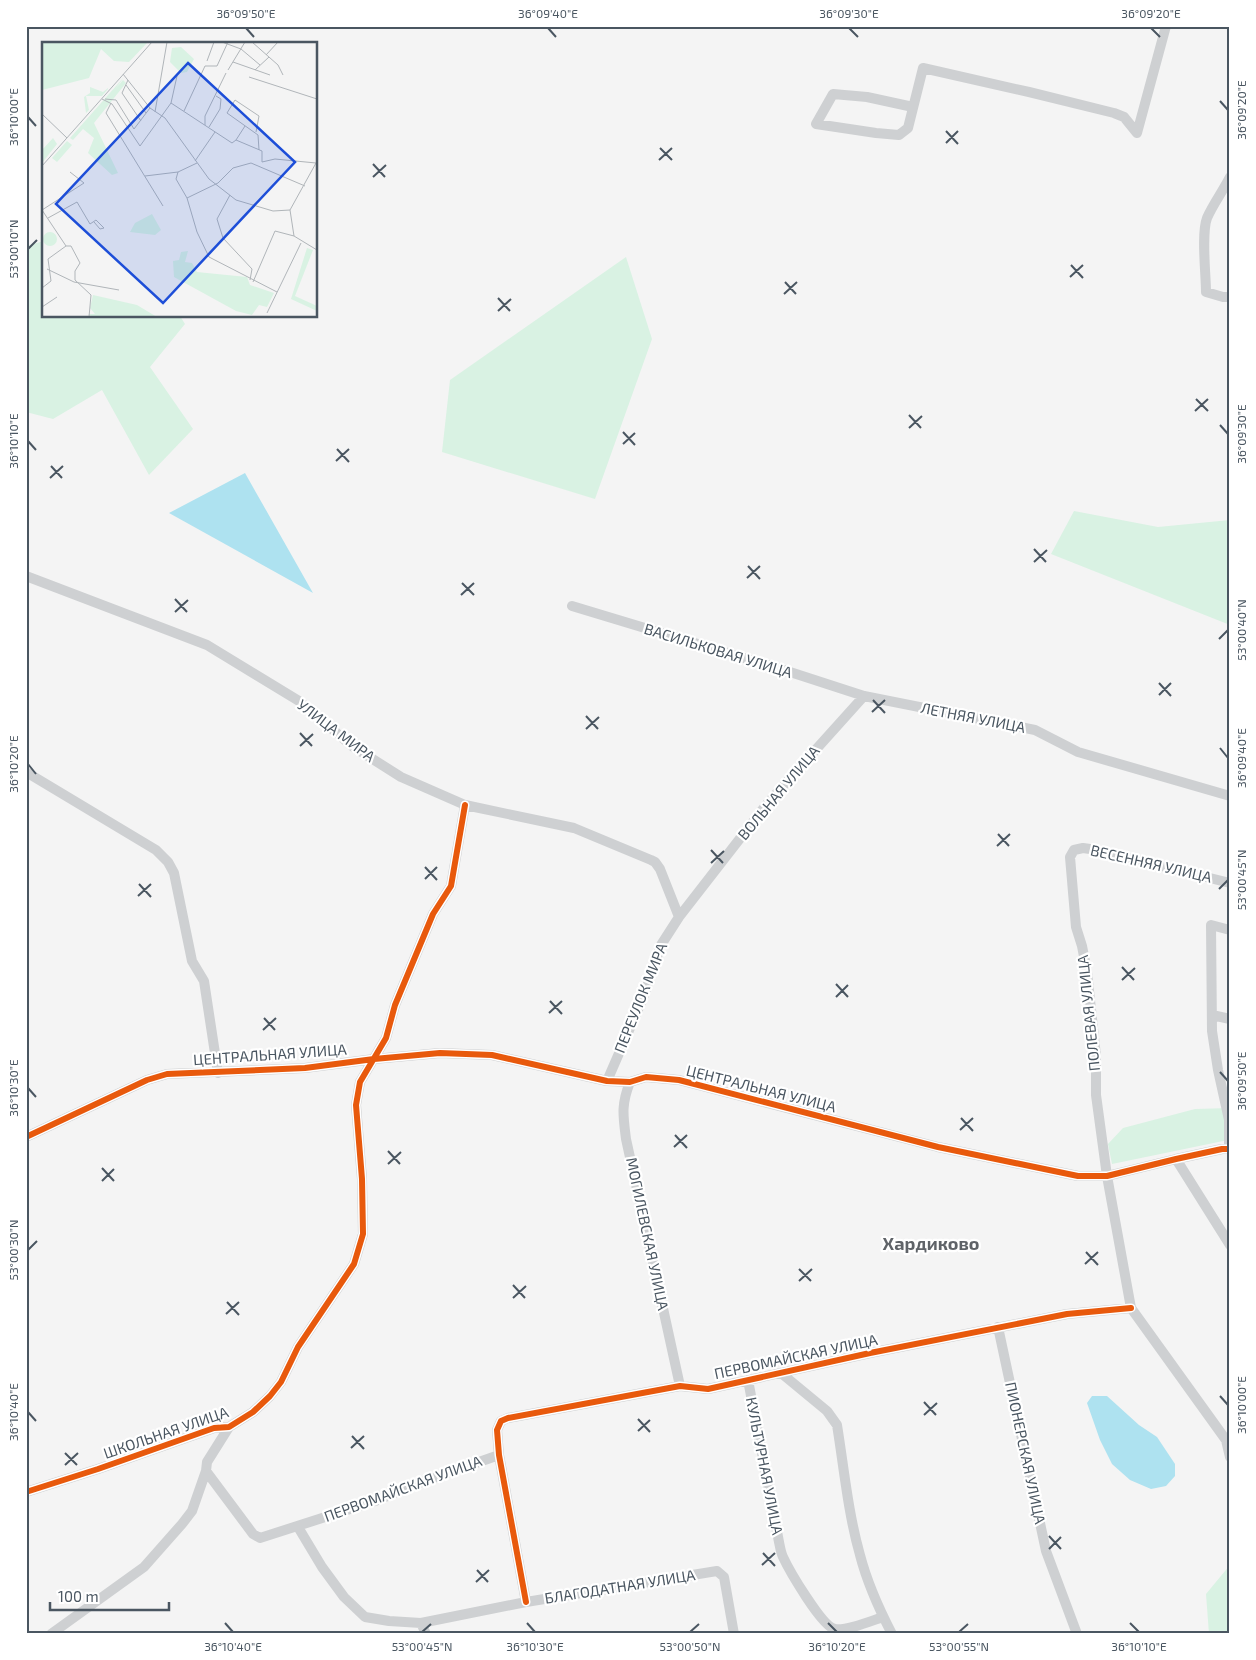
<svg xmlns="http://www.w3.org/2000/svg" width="1256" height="1660" viewBox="0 0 1256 1660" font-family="'Exo 2',sans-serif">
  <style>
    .green { fill: #d9f2e3 }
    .water { fill: #aee2f0 }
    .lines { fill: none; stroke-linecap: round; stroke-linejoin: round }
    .minor { stroke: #ced0d2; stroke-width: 10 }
    .cycleway-casing { stroke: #fff; stroke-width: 9 }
    .cycleway { stroke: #e8590c; stroke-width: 6 }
    .ticks { fill: none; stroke: #4a5661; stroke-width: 2 }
    .labels { text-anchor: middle; stroke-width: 4.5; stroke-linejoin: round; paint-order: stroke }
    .street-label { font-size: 15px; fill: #4a5661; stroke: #fff }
    .quarter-label { font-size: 18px; font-weight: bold; fill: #5f6368; stroke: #fff }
    .inset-road { fill: none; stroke: #b0b5b9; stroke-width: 1 }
    .view { fill: #1d4ed8; fill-opacity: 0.15; stroke: #1d4ed8; stroke-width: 2.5 }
    .inset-edge { fill: none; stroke: #4a5661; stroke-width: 2.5 }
    .neatline { fill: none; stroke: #4a5661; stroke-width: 2 }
    .ticks-label { font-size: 12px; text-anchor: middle; fill: #4a5661 }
  </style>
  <rect width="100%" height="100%" fill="#f4f4f4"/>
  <!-- green -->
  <path class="green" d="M44 241V316H180L185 324 150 367 193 429 149 475 102 390 53 419 26 412V246Z
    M626 257 652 339 595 499 442 452 450 380Z
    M1074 511 1158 527 1230 520V625L1051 554Z
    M1230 1108 1228 1140 1112 1164 1108 1144 1123 1128 1195 1109Z
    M1230 1565V1634H1209L1206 1594Z"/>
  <!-- water -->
  <path class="water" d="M245 473 313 593 169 513Z
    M1092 1396H1107L1139 1425 1157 1437 1175 1464V1476L1166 1486 1151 1489 1130 1480 1112 1464 1100 1440 1087 1403Z"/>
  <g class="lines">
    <!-- minor -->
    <path class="minor" d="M913 107 867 97 833 94 816 124 876 133 899 135 908 128 923 68 1029 92 1114 113 1124 117 1137 133
      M1137 133 1166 26
      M1230 177C1223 191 1213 204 1207 218 1201 234 1206 274 1206 292L1223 297H1230
      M26 576 207 645 299 701 352 746 401 777 465 805 574 828 651 860 655 862 660 869 679 917
      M572 606 787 671 864 696 1035 730 1078 752 1230 796
      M26 772 156 850 168 862 174 873 192 961 204 981 218 1073
      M1230 883 1097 850 1083 848 1074 850 1070 857 1076 927 1082 946 1087 972 1096 1056V1095L1107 1176 1131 1308 1226 1440 1230 1457
      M1212 1015 1230 1019
      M607 1081 643 998 661 945 679 917 766 805 864 696
      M630 1082C621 1105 623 1115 626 1139L680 1386
      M26 1137 147 1080 167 1074 305 1068 374 1059 440 1053 492 1055 607 1081 630 1082 646 1077 679 1080 938 1147 1078 1176H1107L1176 1159 1222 1149H1230
      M1229 1149V1120L1218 1070 1212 1031 1211 925 1230 930
      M1176 1159 1230 1245
      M998 1327 1046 1551 1077 1634
      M781 1373 827 1411 837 1425C844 1468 848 1513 860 1555 867 1582 879 1609 892 1634
      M748 1380 779 1542C780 1547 781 1553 783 1557 789 1570 822 1627 835 1629 847 1631 871 1621 883 1617
      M206 1471 253 1534 260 1538 375 1501 419 1483 499 1455
      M26 1492 98 1469 214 1428 229 1427 253 1412 270 1396 281 1382 298 1347 354 1264 363 1234 362 1179 356 1105 360 1082 386 1038 395 1005 433 914 451 886 465 805
      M298 1527 322 1567 344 1597 365 1617 389 1621 421 1623 526 1602 717 1571 724 1577 734 1634
      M526 1602 499 1455 497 1430 501 1421 508 1418 680 1386 708 1389 870 1353 1067 1314 1131 1308
      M421 1623 426 1634
      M51 1634 144 1567 182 1524 192 1511 206 1471 207 1462 229 1427"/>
    <defs>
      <path id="cycleway" d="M26 1137 147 1080 167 1074 305 1068 374 1059 440 1053 492 1055 607 1081 630 1082 646 1077 679 1080 938 1147 1078 1176H1107L1176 1159 1222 1149H1230
        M26 1492 98 1469 214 1428 229 1427 253 1412 270 1396 281 1382 298 1347 354 1264 363 1234 362 1179 356 1105 360 1082 386 1038 395 1005 433 914 451 886 465 805
        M526 1602 499 1455 497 1430 501 1421 508 1418 680 1386 708 1389 870 1353 1067 1314 1131 1308"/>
    </defs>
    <!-- cycleway casing -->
    <use href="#cycleway" class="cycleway-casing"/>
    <!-- cycleway -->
    <use href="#cycleway" class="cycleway"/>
  </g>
  <!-- ticks -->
  <path class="ticks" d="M246 28 254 37M548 28 556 37M849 28 858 37M1151 28 1160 37M1220 101 1228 110M28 117 36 126M946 131 958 144M946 143 958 131M660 148 672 160M659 160 672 148M373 164 385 177M373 177 386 165M28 249 37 240M1071 265 1083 278M1070 277 1083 265M785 282 796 294M784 294 797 282M498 298 510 311M498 311 511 299M1196 399 1208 411M1195 411 1208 399M909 415 921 428M1220 425 1228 434M909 428 922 416M623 432 635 445M28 441 36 450M623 444 635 433M337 449 349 462M336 461 349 449M51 466 62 478M50 478 63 466M1034 549 1046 562M1034 562 1047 550M748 566 760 579M747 578 760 566M462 583 474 595M461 595 474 583M175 599 187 612M175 612 188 600M1219 639 1228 630M1159 683 1171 696M1159 695 1171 683M873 700 885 713M872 712 885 700M586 716 598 729M586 729 599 717M300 733 312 746M300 746 313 734M1220 748 1228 758M28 764 36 774M998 834 1009 846M997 846 1010 834M711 850 723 863M711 863 724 851M425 867 437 880M425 879 437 867M139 884 151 897M1219 889 1228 880M138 896 151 884M1122 967 1134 980M1122 980 1135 968M836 984 848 997M836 997 848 985M550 1001 562 1014M549 1013 562 1001M264 1018 275 1030M263 1030 276 1018M1220 1072 1228 1081M28 1088 36 1097M961 1118 973 1131M960 1130 973 1118M675 1135 687 1148M674 1147 687 1135M388 1151 400 1164M388 1164 401 1152M102 1168 114 1181M102 1181 114 1169M28 1250 37 1241M1086 1252 1098 1265M1085 1264 1098 1252M799 1269 811 1281M799 1281 812 1269M513 1285 525 1298M513 1298 526 1286M227 1302 239 1315M226 1314 239 1302M1220 1396 1228 1405M924 1402 936 1415M28 1412 36 1421M924 1415 937 1403M638 1419 650 1432M638 1431 650 1420M352 1436 364 1449M351 1448 364 1436M65 1453 77 1465M65 1465 78 1453M1049 1536 1061 1549M1049 1549 1061 1537M763 1553 775 1566M762 1565 775 1553M477 1570 488 1582M476 1582 489 1570M225 1623 233 1632M527 1623 535 1632M828 1623 837 1632M1130 1623 1139 1632M422 1632 431 1624M690 1632 699 1624M959 1632 968 1624"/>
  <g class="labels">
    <!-- street labels -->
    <g class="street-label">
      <text transform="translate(718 651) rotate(17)" y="5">ВАСИЛЬКОВАЯ УЛИЦА</text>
      <text transform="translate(973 718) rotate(11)" y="5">ЛЕТНЯЯ УЛИЦА</text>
      <text transform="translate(336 731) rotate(37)" y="5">УЛИЦА МИРА</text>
      <text transform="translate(779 793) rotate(-50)" y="5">ВОЛЬНАЯ УЛИЦА</text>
      <text transform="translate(1151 864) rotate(13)" y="5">ВЕСЕННЯЯ УЛИЦА</text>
      <text transform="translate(641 998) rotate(-68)" y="5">ПЕРЕУЛОК МИРА</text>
      <text transform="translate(1089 1013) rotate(-96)" y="5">ПОЛЕВАЯ УЛИЦА</text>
      <text transform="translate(270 1055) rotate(-4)" y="5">ЦЕНТРАЛЬНАЯ УЛИЦА</text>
      <text transform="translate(761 1089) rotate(14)" y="5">ЦЕНТРАЛЬНАЯ УЛИЦА</text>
      <text transform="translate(647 1234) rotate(78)" y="5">МОГИЛЕВСКАЯ УЛИЦА</text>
      <text transform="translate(796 1357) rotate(-12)" y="5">ПЕРВОМАЙСКАЯ УЛИЦА</text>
      <text transform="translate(166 1433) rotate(-19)" y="5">ШКОЛЬНАЯ УЛИЦА</text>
      <text transform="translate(1025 1453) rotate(78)" y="5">ПИОНЕРСКАЯ УЛИЦА</text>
      <text transform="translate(764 1466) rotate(79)" y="5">КУЛЬТУРНАЯ УЛИЦА</text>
      <text transform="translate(403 1489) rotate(-20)" y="5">ПЕРВОМАЙСКАЯ УЛИЦА</text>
      <text transform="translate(620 1587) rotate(-9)" y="5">БЛАГОДАТНАЯ УЛИЦА</text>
    </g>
    <!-- quarter labels -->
    <g class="quarter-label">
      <text x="931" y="1250">Хардиково</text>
    </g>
  </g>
  <!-- overview -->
  <g transform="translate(42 42)">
    <rect width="275" height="275" fill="#f4f4f4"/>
    <path d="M0 0H106L87 20 72 19 59 7 47 36 0 48ZM139 5 152 17 145 30 139 31 128 20 130 6ZM82 35 74 46 81 38 84 41 52 81 76 131 70 133 46 111 52 96 41 87 31 98 28 96ZM48 45 61 50 66 46V47L60 54H44L47 68 44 71 42 55 48 51ZM11 96 15 102 0 121V108ZM25 99 30 103 15 120 10 116ZM110 172 119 188 113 193 88 190 93 181ZM1 197a7 7 0 1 1 14 0a7 7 0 1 1-14 0ZM265 206 271 208 253 254 275 264V269L249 257ZM146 209 143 220 150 221 155 230 205 235 208 243 232 251 225 265 217 263 210 273 194 269 132 235 131 219 137 218 139 210ZM51 253 95 263 115 275H50L46 272H53L48 266Z" fill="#d9f2e3"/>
    <path class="inset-road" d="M180 0 199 7 218 23M210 0 236 23 241 33M224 13 236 0M165 19 172 0M191 20 228 33M186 28 203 0M213 28 227 15M81 32 108 66 123 76 167 137 194 158 231 169 248 168M207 35 275 57M86 38 80 51 99 79M84 43 104 71M60 57 70 62 98 104 129 61 135 34M63 57 74 58 92 87 108 66M69 61 64 71 121 164M129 61 190 101 194 98 220 109V120M142 69 163 24H175L186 0M113 70 125 0M0 72 25 96M163 83V74L184 31M167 85 178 67 179 57 174 54M214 90 217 74 193 58 185 71 216 93 217 108M194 98 203 84M153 119 173 90M220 120 233 117 274 121 248 168M0 124 110 0M136 130 134 137 145 156 155 190 167 215 235 250M103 134 136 130 155 121M188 153 175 177 181 196 210 227 208 238M145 156 176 141 191 126 209 121 263 144M0 168 24 204H29L38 221 33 229V238L49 253 47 275M0 168 42 141 28 130M248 168 252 194 275 208M6 176 35 160 48 182 54 178 62 186 58 187 52 180M5 227 32 240 77 248M211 240 233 189 252 194M0 246 9 239 6 217 24 204M0 265 15 255M225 271 259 201"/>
    <path class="view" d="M146 21 253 120 121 261 14 162Z"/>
    <rect width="275" height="275" class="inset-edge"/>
  </g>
  <!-- border -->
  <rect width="1256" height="1660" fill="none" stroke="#ffffff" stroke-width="55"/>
  <!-- scale -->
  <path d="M50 1602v8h119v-8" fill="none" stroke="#4a5661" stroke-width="2.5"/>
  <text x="58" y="1602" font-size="15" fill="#4a5661" stroke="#ffffff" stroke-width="4" paint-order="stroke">100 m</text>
  <rect x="28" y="28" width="1200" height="1604" class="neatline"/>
  <g class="ticks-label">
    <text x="246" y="18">36°09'50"E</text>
    <text x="548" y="18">36°09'40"E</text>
    <text x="849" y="18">36°09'30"E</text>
    <text x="1151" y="18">36°09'20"E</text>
    <text transform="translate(1242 110) rotate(-90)" y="4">36°09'20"E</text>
    <text transform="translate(14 117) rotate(-90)" y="4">36°10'00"E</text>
    <text transform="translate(14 249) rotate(-90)" y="4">53°00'10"N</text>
    <text transform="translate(1242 434) rotate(-90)" y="4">36°09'30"E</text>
    <text transform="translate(14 441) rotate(-90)" y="4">36°10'10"E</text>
    <text transform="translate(1242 630) rotate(-90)" y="4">53°00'40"N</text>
    <text transform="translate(1242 758) rotate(-90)" y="4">36°09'40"E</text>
    <text transform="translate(14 764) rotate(-90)" y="4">36°10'20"E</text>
    <text transform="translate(1242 880) rotate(-90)" y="4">53°00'45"N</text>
    <text transform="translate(1242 1081) rotate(-90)" y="4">36°09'50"E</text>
    <text transform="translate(14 1088) rotate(-90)" y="4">36°10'30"E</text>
    <text transform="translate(14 1250) rotate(-90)" y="4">53°00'30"N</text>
    <text transform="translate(1242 1405) rotate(-90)" y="4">36°10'00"E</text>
    <text transform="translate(14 1412) rotate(-90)" y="4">36°10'40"E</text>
    <text x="233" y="1651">36°10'40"E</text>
    <text x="422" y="1651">53°00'45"N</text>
    <text x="535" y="1651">36°10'30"E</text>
    <text x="690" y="1651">53°00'50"N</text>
    <text x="837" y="1651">36°10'20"E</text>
    <text x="959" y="1651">53°00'55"N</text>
    <text x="1139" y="1651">36°10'10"E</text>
  </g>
</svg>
